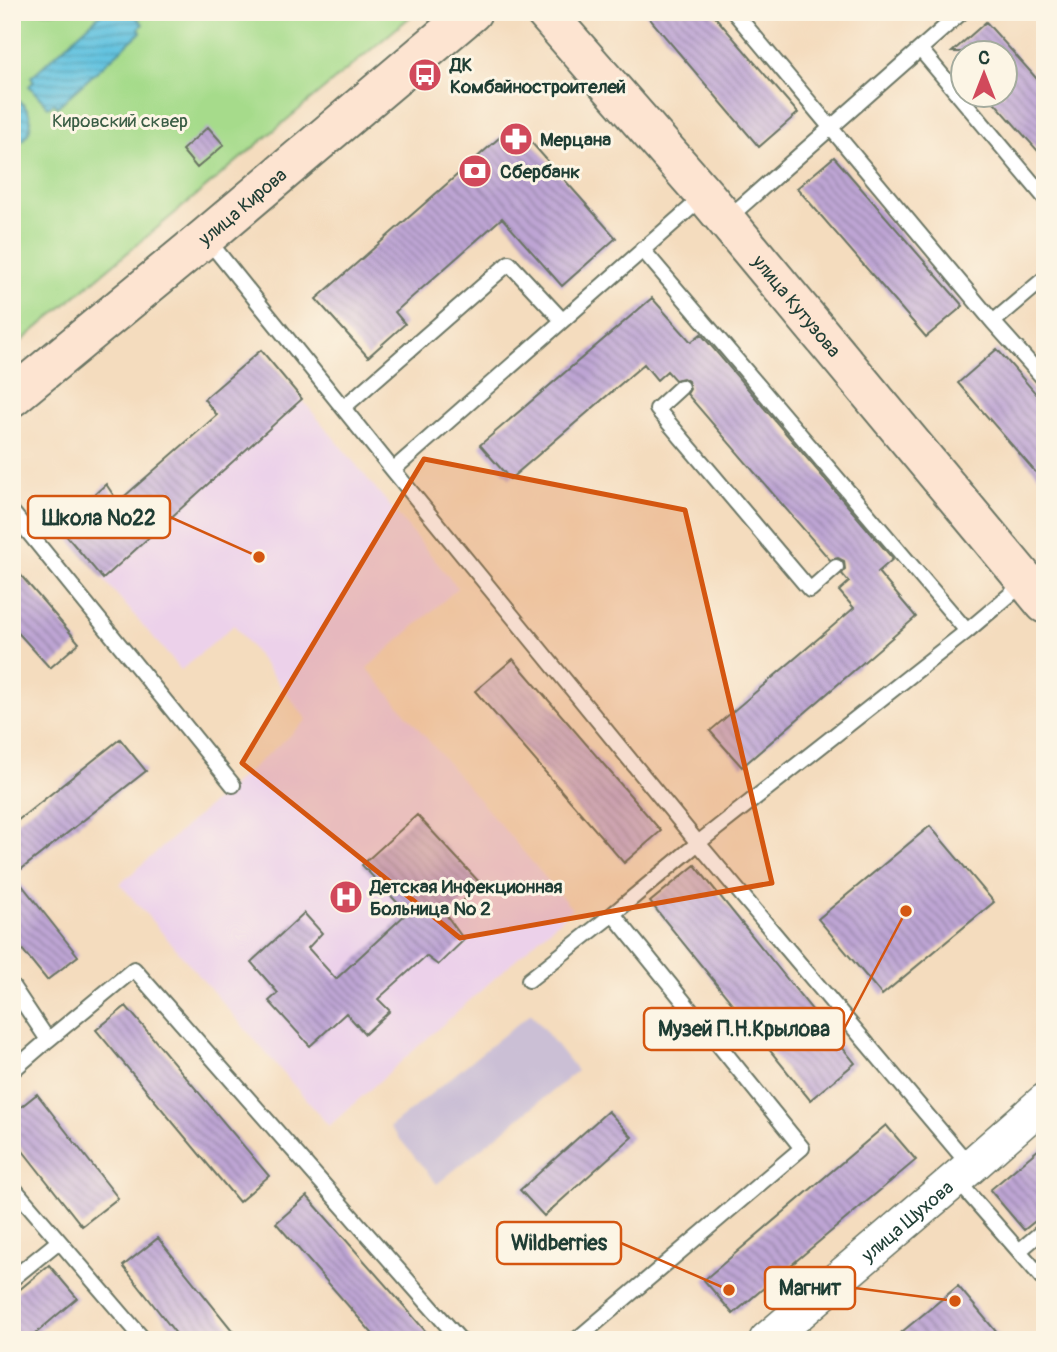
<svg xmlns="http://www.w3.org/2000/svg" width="1057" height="1352" viewBox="0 0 1057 1352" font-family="Pangolin,sans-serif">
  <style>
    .built { fill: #ecd1ea }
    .industrial { fill: #cbbfd5 }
    .park { fill: #a6db8b; stroke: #628c60; stroke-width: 2 }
    .water { fill: url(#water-rules); stroke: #40808a; stroke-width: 2 }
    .building { fill: url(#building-back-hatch) }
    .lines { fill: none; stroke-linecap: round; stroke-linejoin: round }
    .service-casing { stroke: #6a7564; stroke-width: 18 }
    .tertiary-casing { stroke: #6a7564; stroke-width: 38 }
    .secondary-casing { stroke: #6a7564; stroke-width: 42 }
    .service { stroke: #fff; stroke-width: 14 }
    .tertiary { stroke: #fff; stroke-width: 35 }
    .secondary { stroke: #fde4d1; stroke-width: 38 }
    .marked { fill: #d45610; fill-opacity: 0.2; stroke: #d45610; stroke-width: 5; stroke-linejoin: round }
    .labels { text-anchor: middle; stroke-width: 6; stroke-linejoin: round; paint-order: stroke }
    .poi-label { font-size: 19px; font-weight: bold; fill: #1f3d34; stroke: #fcf5e5; text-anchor: start }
    .park-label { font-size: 19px; fill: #3a5d45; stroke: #fcf5e5 }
    .street-label { font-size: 19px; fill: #1f3d34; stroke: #fcf5e5 }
    .leader { fill: none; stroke: #d45610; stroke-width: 2.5 }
    .callout-dot { fill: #d45610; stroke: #fcf5e5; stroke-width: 2.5 }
    .callout { fill: #fcf5e5; stroke: #d45610; stroke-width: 2.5 }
    .callout-label { font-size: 21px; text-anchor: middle; font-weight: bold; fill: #1f3d34 }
  </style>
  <defs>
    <pattern id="water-rules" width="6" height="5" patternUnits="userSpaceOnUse" patternTransform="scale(1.75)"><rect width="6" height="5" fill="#61c2e0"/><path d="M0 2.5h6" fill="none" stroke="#4f9fb6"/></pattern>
    <pattern id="building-back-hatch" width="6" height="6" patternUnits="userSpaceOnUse" patternTransform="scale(1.75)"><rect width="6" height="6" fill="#bea5d4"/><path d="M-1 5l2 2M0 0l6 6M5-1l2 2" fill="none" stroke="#9a88ad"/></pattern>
  </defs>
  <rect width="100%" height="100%" fill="#fcf5e5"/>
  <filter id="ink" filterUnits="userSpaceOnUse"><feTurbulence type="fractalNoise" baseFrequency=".0143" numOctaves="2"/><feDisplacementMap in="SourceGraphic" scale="14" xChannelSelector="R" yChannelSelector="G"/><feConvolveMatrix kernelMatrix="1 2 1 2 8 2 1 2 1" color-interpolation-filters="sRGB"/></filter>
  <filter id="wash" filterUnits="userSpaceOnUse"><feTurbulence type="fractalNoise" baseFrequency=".00686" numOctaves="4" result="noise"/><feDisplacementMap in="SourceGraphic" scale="28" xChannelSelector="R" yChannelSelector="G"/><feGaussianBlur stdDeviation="1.57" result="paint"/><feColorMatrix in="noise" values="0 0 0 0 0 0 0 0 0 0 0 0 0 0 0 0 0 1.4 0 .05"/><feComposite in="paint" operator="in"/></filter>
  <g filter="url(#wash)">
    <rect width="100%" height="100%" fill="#f4dcbe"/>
    <!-- built -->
    <path class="built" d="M261 350 458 588 367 668 572 909 329 1126 120 884 307 720 234 625 181 670 59 527 106 484 119 502 216 415 204 399Z"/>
    <!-- industrial -->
    <path class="industrial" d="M531 1013 577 1071 437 1184 390 1127Z"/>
    <!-- park -->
    <path class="park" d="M12 12H416L12 349Z"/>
    <!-- water -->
    <path class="water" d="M103 12H132L143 24 139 28 141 32 57 107 54 103 48 107 29 86 34 81 31 77Z
      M12 97C37 108 37 137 12 147Z"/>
    <g id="blocks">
      <!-- building -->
      <path class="building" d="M644 12H711L798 113 759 147Z
        M986 22 1045 88V159L987 94H1004V52H952Z
        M515 124 616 238 562 286 502 218 395 312 405 324 368 357 316 299Z
        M208 127 224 145 197 168 182 150Z
        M834 157 963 306 926 337 797 188Z
        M652 298 691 342 701 334 893 559 878 572 916 617 742 767 710 731 854 608 839 591 849 582 842 574 845 569 844 561 838 558 830 560 687 394 690 389 688 381 683 378 675 380 667 371 657 380 644 364 510 479 480 445Z
        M997 349 1045 404V483L958 383Z
        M261 350 302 399 103 579 59 527 106 484 118 502 217 415 204 399Z
        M12 565 79 643 50 668 12 626Z
        M513 659 661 831 624 863 475 691Z
        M120 739 146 771 14 875 78 956 47 980 12 937V825Z
        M417 815 481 884 447 916 464 940 438 965 426 956 378 999 390 1011 365 1034 346 1013 310 1046 269 1001 278 993 251 962 304 913 322 933 308 948 336 979 407 913 362 865Z
        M930 826 994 902 882 995 818 919Z
        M695 865 855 1063 810 1100 650 902Z
        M126 1006 269 1176 239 1202 96 1030Z
        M37 1094 118 1198 82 1226 12 1137V1114Z
        M608 1111 632 1137 544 1216 520 1190Z
        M886 1125 916 1160 733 1314 704 1280Z
        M1045 1144V1213L1024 1230 990 1190Z
        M307 1196 404 1306 433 1340H378L276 1223Z
        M158 1238 240 1340H181L123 1266Z
        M49 1265 77 1298 28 1340H12V1296Z
        M958 1286 1003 1340H892L920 1317Z"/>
    </g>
  </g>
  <g filter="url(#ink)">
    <use href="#blocks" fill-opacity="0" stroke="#6a7564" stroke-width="2"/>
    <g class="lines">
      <defs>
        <path id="service" d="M734 12 993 322 1045 380
          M920 49 1045 198
          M727 219 962 12
          M207 239 393 470 698 843 967 631 1025 582
          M642 249 967 631
          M993 322 1045 278
          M681 387 657 409 810 590 836 567
          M343 408 509 263 562 320
          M393 470 704 196
          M12 512 233 785
          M529 980 613 914 698 843 970 1166
          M12 986 48 1040 12 1071
          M48 1040 134 969 460 1340
          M956 1179 1045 1281
          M12 1186 144 1340
          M1019 1251 1045 1229
          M12 1279 59 1241
          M576 1340 802 1148 613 914"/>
        <g id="tertiary">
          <path id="s1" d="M767 1340 970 1167 1045 1101"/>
        </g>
        <g id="secondary">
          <path id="s2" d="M545 12 705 195 1045 604"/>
          <path id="s3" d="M12 397 206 237 472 12"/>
        </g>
      </defs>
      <!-- service casing -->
      <use href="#service" class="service-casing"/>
      <!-- tertiary casing -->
      <use href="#tertiary" class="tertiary-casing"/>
      <!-- secondary casing -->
      <use href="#secondary" class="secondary-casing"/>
      <!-- service -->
      <use href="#service" class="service"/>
      <!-- tertiary -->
      <use href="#tertiary" class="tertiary"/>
      <!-- secondary -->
      <use href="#secondary" class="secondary"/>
    </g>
  </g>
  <!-- marked area -->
  <path class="marked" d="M424 459 685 510 772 883 460 938 242 763Z"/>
  <!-- icons -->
  <defs>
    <symbol id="bus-disc" viewBox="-11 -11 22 22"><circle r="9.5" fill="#d1495b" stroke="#fcf5e5"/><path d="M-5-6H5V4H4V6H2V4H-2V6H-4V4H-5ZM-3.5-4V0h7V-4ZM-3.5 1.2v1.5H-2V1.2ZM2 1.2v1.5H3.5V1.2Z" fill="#fff"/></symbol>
    <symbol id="pharmacy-disc" viewBox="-11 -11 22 22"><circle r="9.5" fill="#d1495b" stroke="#fcf5e5"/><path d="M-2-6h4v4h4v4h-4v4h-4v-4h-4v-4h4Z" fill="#fff"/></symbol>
    <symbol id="bank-disc" viewBox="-11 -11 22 22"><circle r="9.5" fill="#d1495b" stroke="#fcf5e5"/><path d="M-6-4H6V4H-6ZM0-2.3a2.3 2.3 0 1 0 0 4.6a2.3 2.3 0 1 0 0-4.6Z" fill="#fff"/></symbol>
    <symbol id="hospital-disc" viewBox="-11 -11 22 22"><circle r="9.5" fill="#d1495b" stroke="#fcf5e5"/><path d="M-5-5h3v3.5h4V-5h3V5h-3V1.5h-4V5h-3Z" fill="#fff"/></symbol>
  </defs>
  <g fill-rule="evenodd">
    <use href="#bus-disc" x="406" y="56" width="38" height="38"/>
    <use href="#pharmacy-disc" x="497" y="120" width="38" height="38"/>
    <use href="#bank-disc" x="456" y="152" width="38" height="38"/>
    <use href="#hospital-disc" x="327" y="878" width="38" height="38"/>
  </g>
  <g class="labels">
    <!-- poi labels -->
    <g class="poi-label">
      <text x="450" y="71">ДК<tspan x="450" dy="22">Комбайностроителей</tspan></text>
      <text x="540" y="146">Мерцана</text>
      <text x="500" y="178">Сбербанк</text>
      <text x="370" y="893">Детская Инфекционная<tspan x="370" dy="22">Больница № 2</tspan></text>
    </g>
    <!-- park labels -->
    <g class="park-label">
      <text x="120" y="127">Кировский сквер</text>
    </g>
    <!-- street labels -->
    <g class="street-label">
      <text dy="7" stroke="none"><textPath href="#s3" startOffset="299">улица Кирова</textPath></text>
      <text dy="7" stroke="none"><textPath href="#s2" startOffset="387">улица Кутузова</textPath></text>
      <text dy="7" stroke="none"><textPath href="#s1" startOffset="184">улица Шухова</textPath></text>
    </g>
  </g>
  <!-- callouts -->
  <path class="leader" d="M259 557L170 517M906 911L844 1029M729 1290L621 1243M955 1301L855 1288"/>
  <g class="callout-dot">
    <circle cx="259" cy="557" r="7"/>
    <circle cx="906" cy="911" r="7"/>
    <circle cx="729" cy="1290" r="7"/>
    <circle cx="955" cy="1301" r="7"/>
  </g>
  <g class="callout">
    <rect x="28" y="496" width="142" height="42" rx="7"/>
    <rect x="644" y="1008" width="200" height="42" rx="7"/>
    <rect x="497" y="1222" width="124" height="42" rx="7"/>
    <rect x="765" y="1267" width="90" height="42" rx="7"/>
  </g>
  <g class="callout-label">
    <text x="99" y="525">Школа №22</text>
    <text x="744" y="1036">Музей П.Н.Крылова</text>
    <text x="559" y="1250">Wildberries</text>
    <text x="810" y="1295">Магнит</text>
  </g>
  <!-- margin -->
  <rect width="1057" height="1352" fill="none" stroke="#fcf5e5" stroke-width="42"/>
  <!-- north arrow -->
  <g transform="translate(984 74)"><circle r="33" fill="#fcf5e5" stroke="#a4ab9e" stroke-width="2"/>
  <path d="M0-5L12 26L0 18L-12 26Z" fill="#d1495b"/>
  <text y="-10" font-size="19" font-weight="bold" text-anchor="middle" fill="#1f3d34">С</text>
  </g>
</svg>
